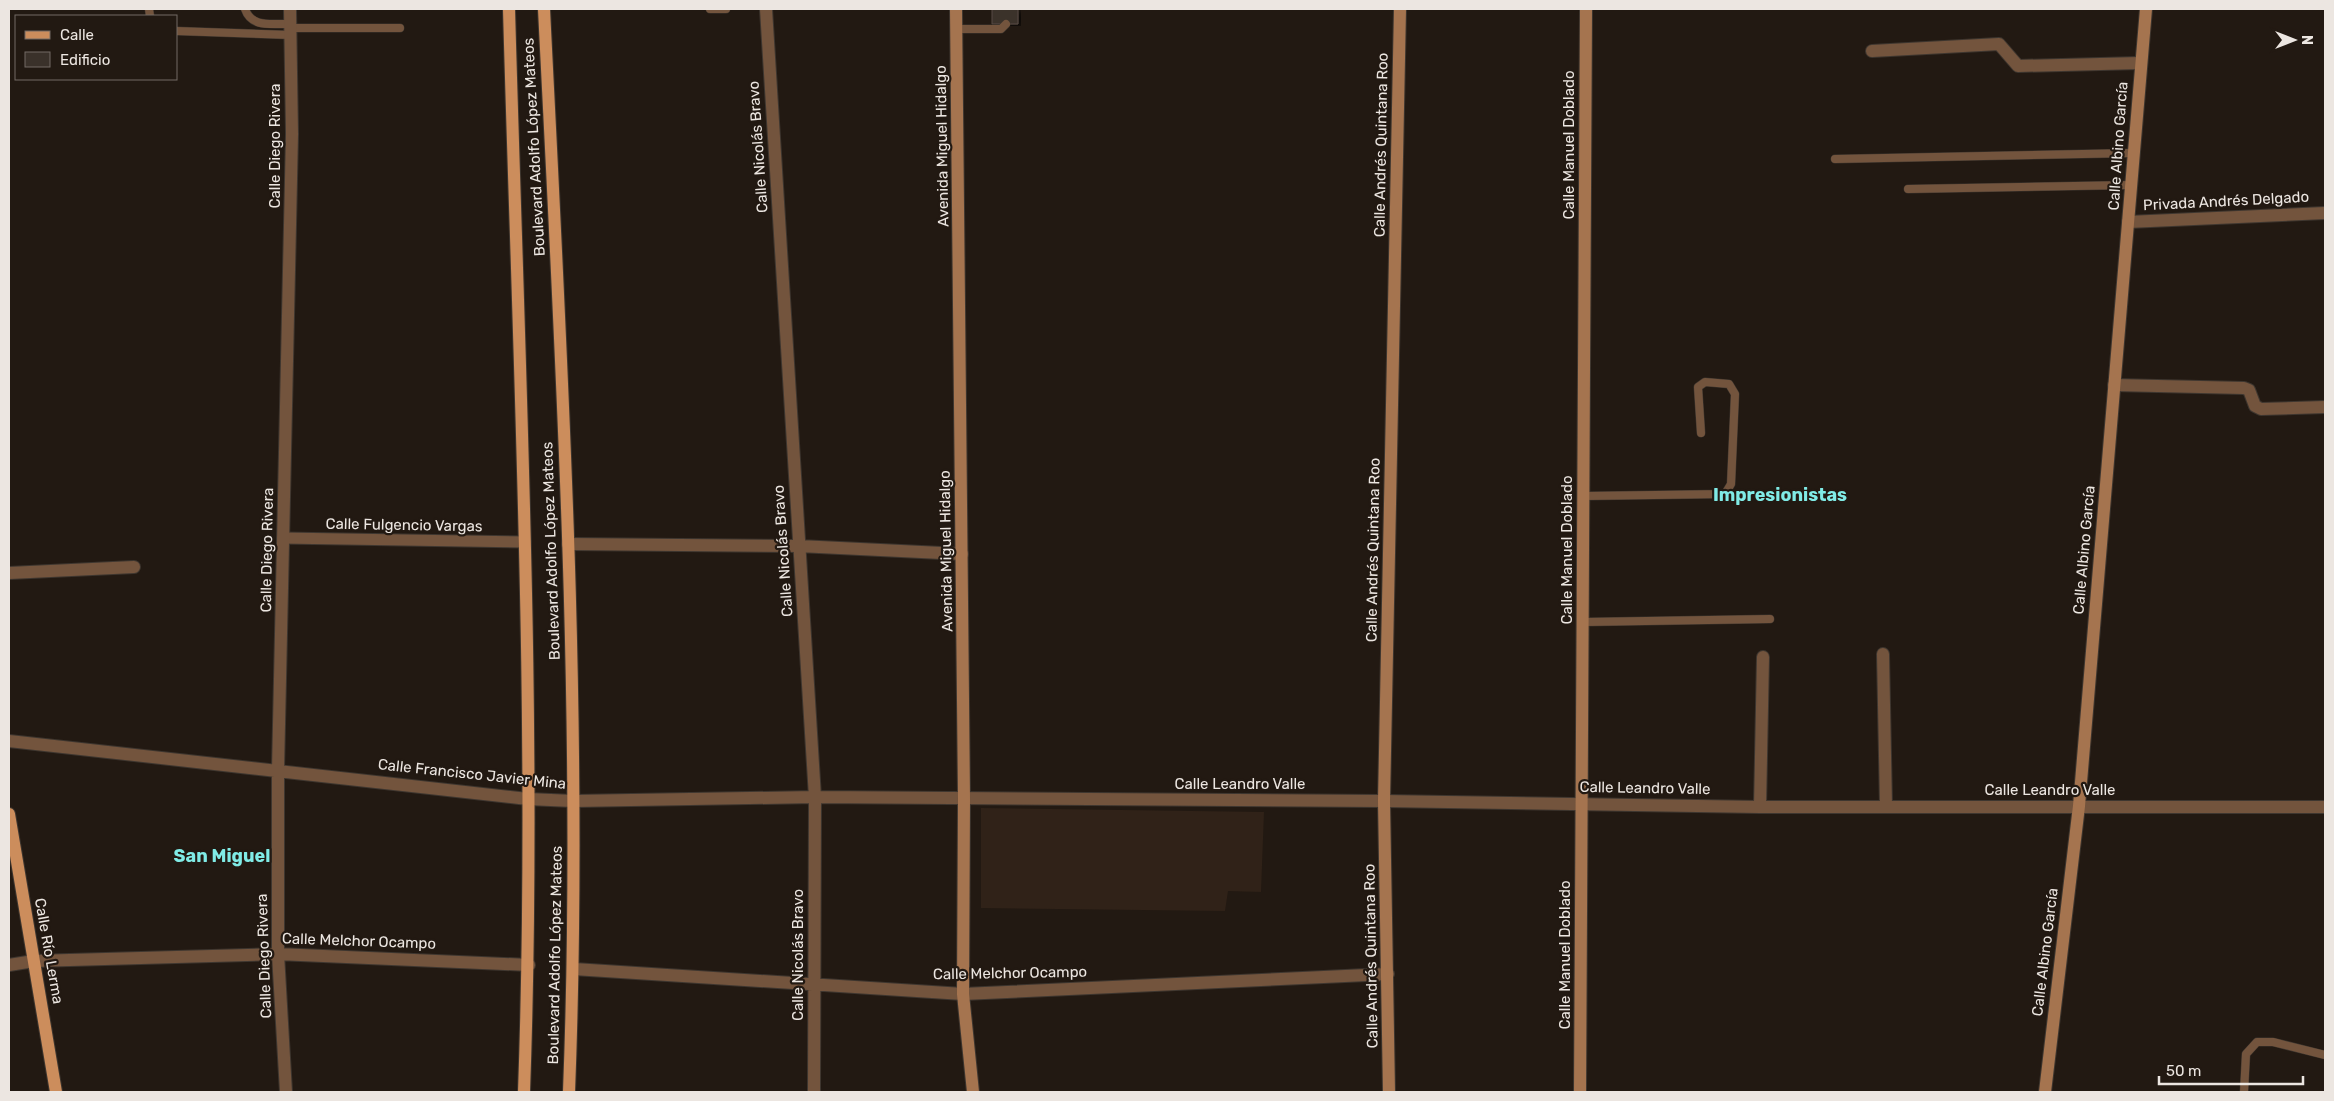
<svg xmlns="http://www.w3.org/2000/svg" width="2334" height="1101" viewBox="0 0 2334 1101" font-family="Rubik,sans-serif">
  <style>
    .built { fill: #302218 }
    .building { fill: #3a312a; stroke: #564c45; filter: url(#shadow) }
    .lines { fill: none; stroke-linecap: round; stroke-linejoin: round }
    .service-casing { stroke: #3e362f; stroke-width: 9 }
    .pedestrian-casing { stroke: #3e362f; stroke-width: 13 }
    .minor-casing { stroke: #3e362f; stroke-width: 14 }
    .secondary-casing { stroke: #3e362f; stroke-width: 14 }
    .primary-casing { stroke: #3e362f; stroke-width: 14 }
    .service { stroke: #73543d; stroke-width: 8 }
    .pedestrian { stroke: #73543d; stroke-width: 11 }
    .minor { stroke: #73543d; stroke-width: 12 }
    .secondary { stroke: #a5744f; stroke-width: 12 }
    .primary { stroke: #cc8d5c; stroke-width: 12 }
    .labels { text-anchor: middle; stroke-width: 4.5; stroke-linejoin: round; paint-order: stroke }
    .street-label { font-size: 15px; fill: #ece6e1; stroke: #221912 }
    .quarter-label { font-size: 18px; font-weight: bold; fill: #80ebe6; stroke: #221912 }
  </style>
  <defs>
    <filter id="shadow"><feDropShadow dx="5.5" dy="3" stdDeviation="2.5" flood-color="#0009"/></filter>
  </defs>
  <rect width="100%" height="100%" fill="#221912"/>
  <!-- built -->
  <path class="built" d="M981 808 1264 812 1261 892 1228 891 1225 911 981 908Z"/>
  <!-- building -->
  <path class="building" d="M992 9H1018V24H992Z"/>
  <g class="lines">
    <defs>
      <path id="service" d="M149 9 150 16
        M245 9C252 29 273 23 291 24
        M710 9H726
        M291 28H400
        M957 29H1001L1006 24
        M176 31 291 35
        M1835 159 2133 153
        M1908 189 2131 185
        M1584 496 1725 494 1731 484 1735 394 1729 384 1705 382 1698 387 1701 433
        M1584 622 1770 619
        M2244 1092 2246 1054 2257 1042H2273L2325 1055"/>
      <path id="pedestrian" d="M283 538 525 542"/>
      <path id="minor" d="M766 9 815 797 814 1092
        M1872 51 1999 44 2018 66 2140 63
        M2128 222 2325 213
        M2114 385 2244 388 2249 390 2255 406 2261 409 2325 407
        M568 544 799 546 962 554
        M9 573 134 567
        M1883 654 1886 806
        M9 741 528 799 573 801 815 797 1384 801 1760 807H2325
        M1760 807 1763 657
        M9 965 34 961 278 954 529 965
        M574 969 963 994 1388 974
        M286 1092 278 954V770L292 134 290 9"/>
      <path id="secondary" d="M956 9 964 799 963 994 973 1092
        M1389 1092 1384 801 1400 9
        M1580 1092 1586 9
        M2045 1092 2079 806 2146 9"/>
      <path id="primary" d="M509 9C519 370 537 731 524 1092
        M544 9C562 369 583 731 569 1092
        M9 814 56 1092"/>
    </defs>
    <!-- service casing -->
    <use href="#service" class="service-casing"/>
    <!-- pedestrian casing -->
    <use href="#pedestrian" class="pedestrian-casing"/>
    <!-- minor casing -->
    <use href="#minor" class="minor-casing"/>
    <!-- secondary casing -->
    <use href="#secondary" class="secondary-casing"/>
    <!-- primary casing -->
    <use href="#primary" class="primary-casing"/>
    <!-- service -->
    <use href="#service" class="service"/>
    <!-- pedestrian -->
    <use href="#pedestrian" class="pedestrian"/>
    <!-- minor -->
    <use href="#minor" class="minor"/>
    <!-- secondary -->
    <use href="#secondary" class="secondary"/>
    <!-- primary -->
    <use href="#primary" class="primary"/>
  </g>
  <g class="labels">
    <!-- street labels -->
    <g class="street-label">
      <text transform="translate(1381 145) rotate(-89)" y="5">Calle Andrés Quintana Roo</text>
      <text transform="translate(1569 145) rotate(-90)" y="5">Calle Manuel Doblado</text>
      <text transform="translate(275 146) rotate(-90)" y="5">Calle Diego Rivera</text>
      <text transform="translate(942 146) rotate(-91)" y="5">Avenida Miguel Hidalgo</text>
      <text transform="translate(2118 146) rotate(-86)" y="5">Calle Albino García</text>
      <text transform="translate(534 147) rotate(-93)" y="5">Boulevard Adolfo López Mateos</text>
      <text transform="translate(758 147) rotate(-94)" y="5">Calle Nicolás Bravo</text>
      <text transform="translate(2226 201) rotate(-3)" y="5">Privada Andrés Delgado</text>
      <text transform="translate(404 525) rotate(1)" y="5">Calle Fulgencio Vargas</text>
      <text transform="translate(267 550) rotate(-89)" y="5">Calle Diego Rivera</text>
      <text transform="translate(1373 550) rotate(-89)" y="5">Calle Andrés Quintana Roo</text>
      <text transform="translate(1567 550) rotate(-90)" y="5">Calle Manuel Doblado</text>
      <text transform="translate(2084 550) rotate(-85)" y="5">Calle Albino García</text>
      <text transform="translate(551 551) rotate(-92)" y="5">Boulevard Adolfo López Mateos</text>
      <text transform="translate(783 551) rotate(-94)" y="5">Calle Nicolás Bravo</text>
      <text transform="translate(946 551) rotate(-91)" y="5">Avenida Miguel Hidalgo</text>
      <text transform="translate(472 774) rotate(6)" y="5">Calle Francisco Javier Mina</text>
      <text x="1240" y="789">Calle Leandro Valle</text>
      <text transform="translate(1645 788) rotate(1)" y="5">Calle Leandro Valle</text>
      <text x="2050" y="795">Calle Leandro Valle</text>
      <text transform="translate(359 941) rotate(2)" y="5">Calle Melchor Ocampo</text>
      <text transform="translate(49 951) rotate(80)" y="5">Calle Río Lerma</text>
      <text transform="translate(2045 952) rotate(-83)" y="5">Calle Albino García</text>
      <text transform="translate(555 955) rotate(-89)" y="5">Boulevard Adolfo López Mateos</text>
      <text transform="translate(798 955) rotate(-90)" y="5">Calle Nicolás Bravo</text>
      <text transform="translate(1565 955) rotate(-90)" y="5">Calle Manuel Doblado</text>
      <text transform="translate(264 956) rotate(-92)" y="5">Calle Diego Rivera</text>
      <text transform="translate(1371 956) rotate(-91)" y="5">Calle Andrés Quintana Roo</text>
      <text transform="translate(1010 973) rotate(-1)" y="5">Calle Melchor Ocampo</text>
    </g>
    <!-- quarter labels -->
    <g class="quarter-label">
      <text x="1780" y="501">Impresionistas</text>
      <text x="222" y="862">San Miguel</text>
    </g>
  </g>
  <!-- border -->
  <rect width="2334" height="1101" fill="none" stroke="#ece6e1" stroke-width="20"/>
  <!-- legend -->
  <rect x="15" y="15" width="162" height="65" fill="#221912" stroke="#736b65"/>
  <rect x="25" y="31" width="25" height="8" fill="#cc8d5c" stroke="#736b65"/>
  <text x="60" y="40" font-size="15" fill="#ece6e1">Calle</text>
  <rect x="25" y="52" width="25" height="15" fill="#3a312a" stroke="#736b65"/>
  <text x="60" y="65" font-size="15" fill="#ece6e1">Edificio</text>
  <!-- north arrow -->
  <g transform="translate(2294 40) rotate(90)" stroke="#221912" stroke-width="4" paint-order="stroke">
  <path d="M0-4L9 19L0 12L-9 19Z" fill="#ece6e1"/>
  <text y="-8" font-size="14" font-weight="bold" text-anchor="middle" fill="#ece6e1">N</text>
  </g>
  <!-- scale -->
  <path d="M2159 1076v8h144v-8" fill="none" stroke="#ece6e1" stroke-width="2.5"/>
  <text x="2166" y="1076" font-size="15" fill="#ece6e1" stroke="#221912" stroke-width="4" paint-order="stroke">50 m</text>
</svg>
